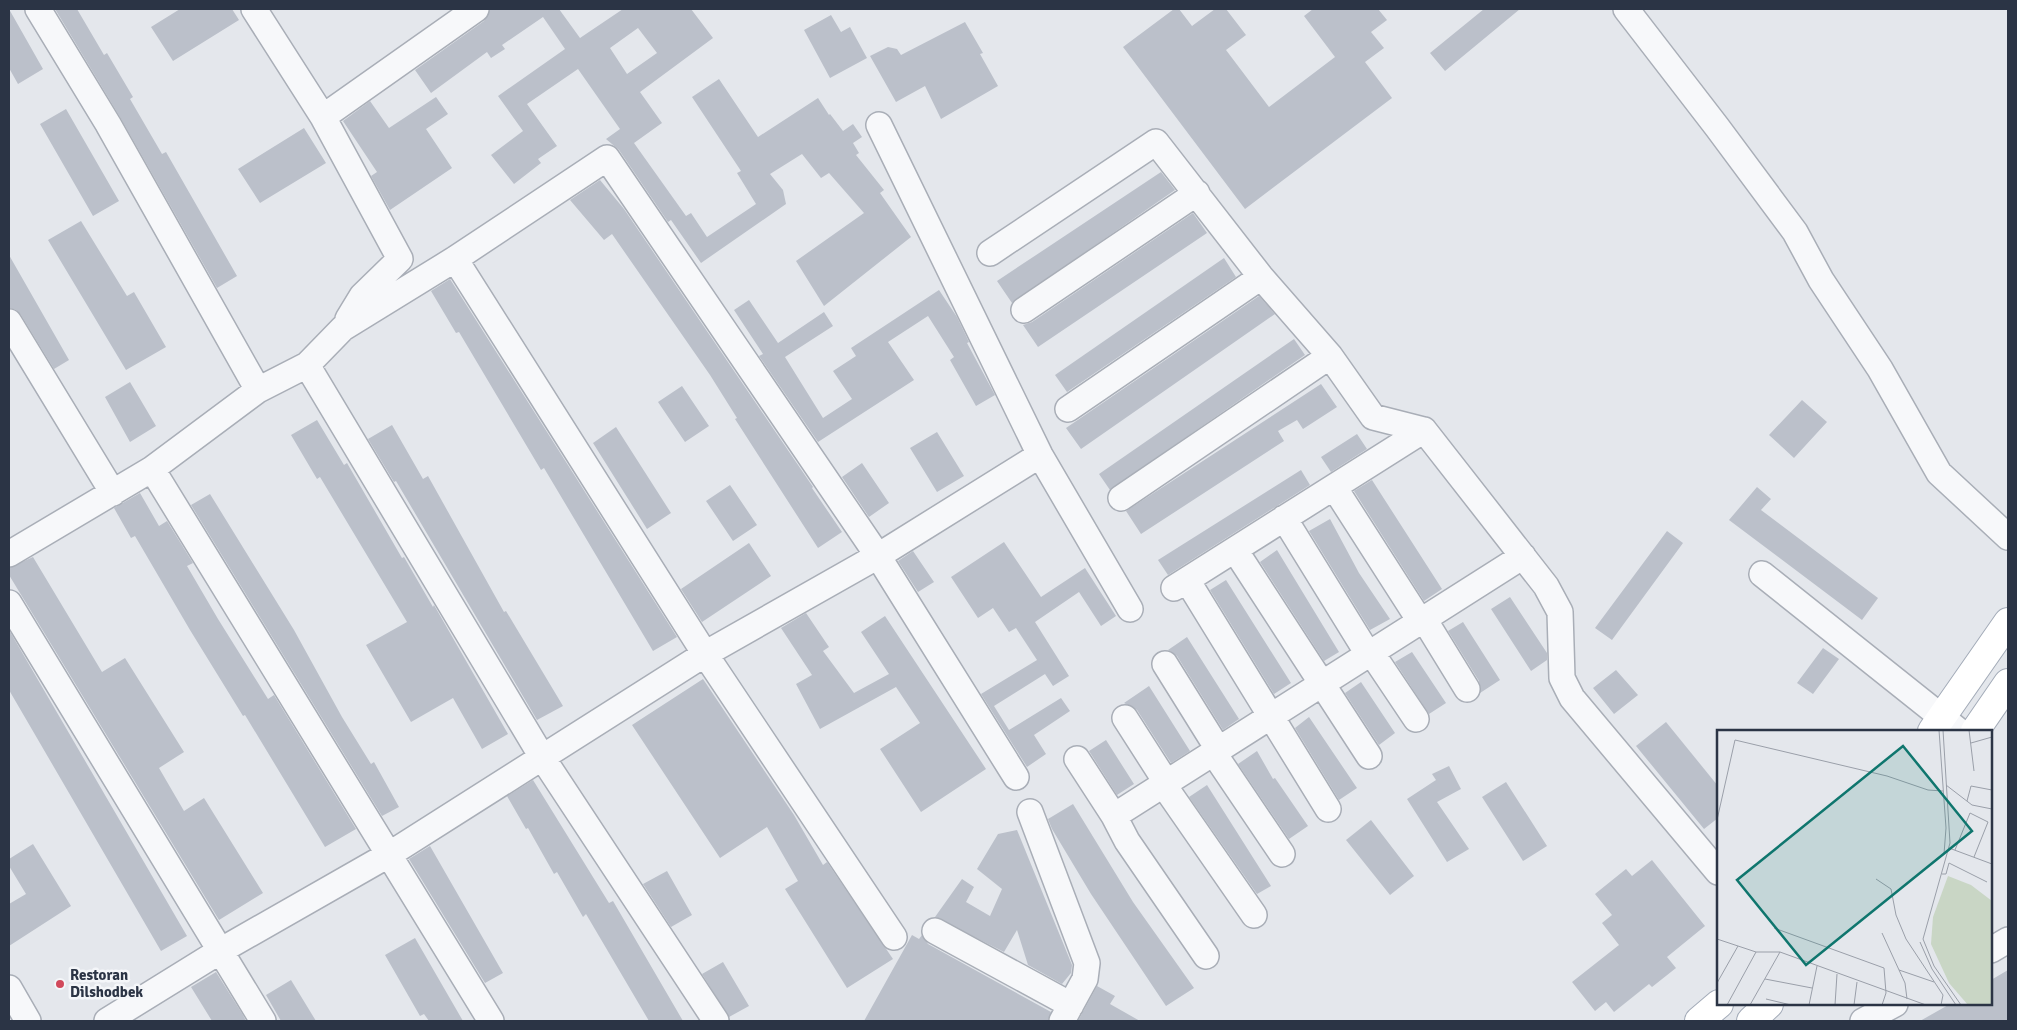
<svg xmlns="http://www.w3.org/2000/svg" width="2017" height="1030" viewBox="0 0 2017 1030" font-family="Signika,sans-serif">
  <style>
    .building { fill: #bbc0ca; fill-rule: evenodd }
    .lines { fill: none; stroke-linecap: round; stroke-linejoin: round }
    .minor-casing { stroke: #a9aeb7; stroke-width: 28 }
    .major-casing { stroke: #a3abb8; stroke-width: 30 }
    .minor { stroke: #f7f8fa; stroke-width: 25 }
    .major { stroke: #fff; stroke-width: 28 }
    .poi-dot { fill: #d1495b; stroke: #f4f6f9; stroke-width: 2 }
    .labels { text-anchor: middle; stroke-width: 5; stroke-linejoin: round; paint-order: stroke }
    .poi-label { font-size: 15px; font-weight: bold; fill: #2b3445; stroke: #f4f6f9; text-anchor: start }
    .inset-road { fill: none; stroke: #9a9fa9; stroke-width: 1 }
    .view { fill: #0f766e; fill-opacity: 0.15; stroke: #0f766e; stroke-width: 2.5 }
    .inset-edge { fill: none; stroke: #2b3445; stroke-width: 2.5 }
  </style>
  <rect width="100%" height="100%" fill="#e4e7ec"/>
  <!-- building -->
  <path class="building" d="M9 9 43 69 18 84 9 68Z
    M55 9H77L104 55 107 53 133 97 130 99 162 154 166 152 237 276 217 288 120 117Z
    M180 9H232L239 20 173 61 151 27Z
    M490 9H559L580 38 623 9H691L713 38 640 92 662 123 634 143 686 216 691 213 707 237 756 204 737 173 741 171 692 97 719 79 758 137 818 98 829 115 830 114 843 131 853 124 862 137 853 143 859 153 856 155 884 190 880 193 911 237 824 306 796 261 864 213 829 173 821 178 802 154 770 174 783 190 786 204 701 263 671 220 668 222 619 150 606 139 620 129 578 69 527 104 557 146 538 159 541 163 514 184 491 155 523 131 498 96 565 49 543 17 502 45 505 49 491 58 487 52 431 93 415 70 484 21ZM638 28 657 53 627 74 610 48Z
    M1174 9H1179L1192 26 1215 9H1226L1246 35 1226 50 1269 107 1335 57 1304 16 1313 9H1378L1387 20 1371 32 1384 48 1365 62 1392 98 1245 209 1123 47Z
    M1484 9H1520L1445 71 1430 53Z
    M831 15 841 32 850 27 867 58 830 78 804 30Z
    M965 22 983 53 980 54 998 86 941 119 925 86 896 102 870 56 888 47 897 49 901 55Z
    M436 97 448 114 426 129 452 168 390 210 371 176 377 172 343 121 370 101 389 128Z
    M66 109 119 201 93 216 40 124Z
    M304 128 326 163 260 203 238 169Z
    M1161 172 1175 190 1012 303 997 281Z
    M600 180 624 209 813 487 812 488 842 532 818 548 735 419 737 418 710 375 612 234 604 240 570 200Z
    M1193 213 1207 233 1038 347 1023 325 1032 322Z
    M81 221 127 296 134 292 166 347 126 370 48 240Z
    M9 255 69 360 54 369 21 315 16 310 9 308Z
    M1224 258 1236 277 1067 392 1055 375Z
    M450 279 677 637 653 651 544 468 541 470 459 332 456 333 431 291Z
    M939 290 957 317 969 342 967 343 995 395 976 406 950 360 954 357 928 316 888 342 914 380 818 442 759 356 763 354 734 310 749 300 778 343 824 312 833 326 785 357 823 418 852 399 833 371 856 356 851 348Z
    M1259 296 1275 314 1081 449 1066 428Z
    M1294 339 1305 355 1110 490 1099 474Z
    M130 382 156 426 130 442 105 397Z
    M1321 384 1337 407 1303 429 1297 420 1278 431 1284 441 1141 534 1126 511Z
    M682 386 709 426 685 442 658 402Z
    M1802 400 1827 422 1794 458 1769 435Z
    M317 420 344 465 347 463 402 558 404 557 433 607 434 605 508 734 482 749 453 698 411 722 366 645 407 622 320 477 317 479 291 435Z
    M392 425 423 479 428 476 504 612 506 611 563 706 537 720 396 481 394 482 368 439Z
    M616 427 671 513 647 529 593 443Z
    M937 432 964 476 937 492 910 448Z
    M1357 434 1367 449 1331 472 1321 457Z
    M862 463 889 503 869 517 842 477Z
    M1301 470 1310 485 1168 575 1158 560Z
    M1372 480 1442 589 1424 601 1354 491Z
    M730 485 757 525 733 541 706 501Z
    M1757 487 1771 499 1761 510 1878 598 1862 620 1729 520Z
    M140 493 159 526 167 521 193 563 187 566 218 619 268 699 274 695 356 829 325 847 245 715 243 716 190 630 135 536 131 538 114 508Z
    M210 494 294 630 342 717 371 764 374 762 399 807 382 816 191 505Z
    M1330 519 1359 573 1390 619 1370 630 1309 531Z
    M1667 531 1683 543 1612 640 1595 628Z
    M1004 542 1041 597 1085 568 1116 616 1101 626 1079 592 1035 622 1069 676 1053 686 1045 674 994 706 1009 730 1061 698 1070 711 1034 735 1046 754 1027 767 981 694 1037 660 1016 628 1009 632 993 608 978 618 951 577Z
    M749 543 771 576 702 622 681 589Z
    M1277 550 1339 652 1324 661 1260 562Z
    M913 551 934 582 918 592 898 561Z
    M33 557 102 672 125 658 184 752 159 768 184 811 204 798 263 893 219 920 9 575V568Z
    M1226 580 1291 683 1274 694 1210 590Z
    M1510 597 1547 653V660L1531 671 1491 609Z
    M806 613 829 647 823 651 854 693 889 674 861 632 885 616 986 769 921 812 880 749 920 723 896 687 820 729 796 684 812 675 781 628Z
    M1463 622 1500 680 1480 693 1479 681 1448 631Z
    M9 630 187 936 161 951 9 690Z
    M1187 637 1239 719 1223 730 1177 656 1168 650Z
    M1823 648 1839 659 1813 694 1797 683Z
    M1412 652 1446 703 1429 714 1395 662Z
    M1616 670 1638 695 1614 714 1593 688Z
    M703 679 794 815 823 865 827 862 893 959 847 988 785 889 798 881 767 827 720 858 632 725Z
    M1361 682 1395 733 1379 745 1345 693Z
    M1149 686 1190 751 1171 763 1137 710 1124 703Z
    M1309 717 1357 788 1339 800 1295 728Z
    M1666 722 1718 786V818L1704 829 1636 746Z
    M1106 740 1134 784 1117 795 1089 751Z
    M1257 751 1273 779 1275 778 1308 826 1289 839 1238 764Z
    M1449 766 1461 789 1437 802 1469 849 1447 862 1407 799 1436 780 1432 774Z
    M533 780 609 903 613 901 683 1021H649L586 914 583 917 557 872 554 874 528 828 526 829 507 796Z
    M1506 782 1547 846 1523 861 1482 797Z
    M1207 785 1271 886 1257 894 1189 797Z
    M1073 804 1133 902 1194 988 1166 1006 1091 894 1052 829 1048 819Z
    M1371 820 1414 876 1390 895 1346 840Z
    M1017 830 1072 965 1071 973 1062 984 1028 965 1017 930 1004 952 935 917 962 879 974 887 966 902 990 916 1002 889 977 869 998 834Z
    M33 844 71 906 9 946V904L26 894 9 866V859Z
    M430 846 503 973 485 983 409 859Z
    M1652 860 1705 926 1667 957 1676 968 1652 987 1649 984 1614 1012 1606 1002 1595 1011 1572 982 1619 945 1602 923 1612 915 1595 894 1626 869 1632 876Z
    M667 871 692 915 671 927 643 884Z
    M912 935 919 939 922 935 928 944 1051 1012 1048 1021H864Z
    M415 938 452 1002 463 1021H429L424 1014 420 1016 385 955Z
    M723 962 749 1006 729 1017 702 974Z
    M2008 970V1021H1920L1950 1004H1991V980Z
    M216 972 243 1015 246 1021H212L191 987Z
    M291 980 316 1021H281L266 995Z
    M1097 986 1115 996 1110 1004 1140 1021H1078Z"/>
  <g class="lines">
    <defs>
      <path id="minor" d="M38 9 108 124 258 390
        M254 9 323 117 400 259 362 296 348 319
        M1626 9 1717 127 1795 232 1821 280 1880 369 1939 473 2008 537
        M323 117 476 9
        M879 125 1040 455 1130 609
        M990 253 1156 142 1261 277 1330 356 1373 417 1424 430 1546 586 1560 612 1562 678 1572 698 1718 872
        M455 259 705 654 894 937
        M1024 310 1197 193
        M9 322 113 493
        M307 365 542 757 716 1021
        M1068 409 1261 277
        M152 469 491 1021
        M1334 487 1420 621
        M1121 498 1330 356
        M1284 518 1368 654
        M1235 550 1369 756
        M9 554 152 469 258 390 307 365 343 328 455 259 607 158 878 556 1016 777
        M1762 574 1959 731
        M1187 580 1328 809
        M1174 588 1424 430
        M9 603 263 1021
        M1424 619 1467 689
        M1371 652 1416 719
        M1165 664 1218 749
        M1125 718 1166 782
        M1213 752 1282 854
        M1077 759 1114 816 1523 556
        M1163 784 1254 915
        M1030 812 1087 963 1085 979 1062 1021
        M1114 816 1127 841 1206 956
        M935 931 1071 1005
        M1991 950 2008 940
        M9 988 28 1021
        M107 1021 220 951 390 854 705 654 878 556 1040 455
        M1863 1021 1895 1004"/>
      <path id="major" d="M1932 731 2008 622
        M1975 731 2008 683
        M1699 1021 1719 1004
        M1751 1021 1769 1004"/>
    </defs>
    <!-- minor casing -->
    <use href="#minor" class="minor-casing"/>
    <!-- major casing -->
    <use href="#major" class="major-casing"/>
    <!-- minor -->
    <use href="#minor" class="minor"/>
    <!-- major -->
    <use href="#major" class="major"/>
  </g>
  <!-- markers -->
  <circle class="poi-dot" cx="60" cy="984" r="5"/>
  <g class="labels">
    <!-- poi labels -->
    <g class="poi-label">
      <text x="70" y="980">Restoran<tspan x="70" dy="17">Dilshodbek</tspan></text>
    </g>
  </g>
  <!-- overview -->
  <g transform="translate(1717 730)">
    <rect width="275" height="275" fill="#e4e7ec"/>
    <path d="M231 146 254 155 275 171V275H251L232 253 214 214 216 187Z" fill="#c9d6c5"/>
    <path class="inset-road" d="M222 0 229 98 227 124M226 0 233 113 206 209 217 236 244 275M252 0 257 41M254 13 275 7M229 55 255 75 275 79M250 71 254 56 275 60M0 90 18 10 170 46 211 60 226 61M232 118 275 134M238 120 253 83 271 92 257 127M225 144H229L232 133 270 152M159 149 174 159 179 185 189 209 226 265 224 275M57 198 167 238 169 263 165 275M165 203 188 253 190 269M0 209 39 222H63L209 275M203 212 215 239 239 275M182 240 217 252M48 249 95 258M0 253 21 216M49 269 74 275M10 275 39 222M33 275 63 222M92 275 100 236M118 275 120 244M137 275 140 252"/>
    <path class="view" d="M186 16 255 101 89 235 20 150Z"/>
    <rect width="275" height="275" class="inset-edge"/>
  </g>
  <!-- border -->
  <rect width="2017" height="1030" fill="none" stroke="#2b3445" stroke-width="20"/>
</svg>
